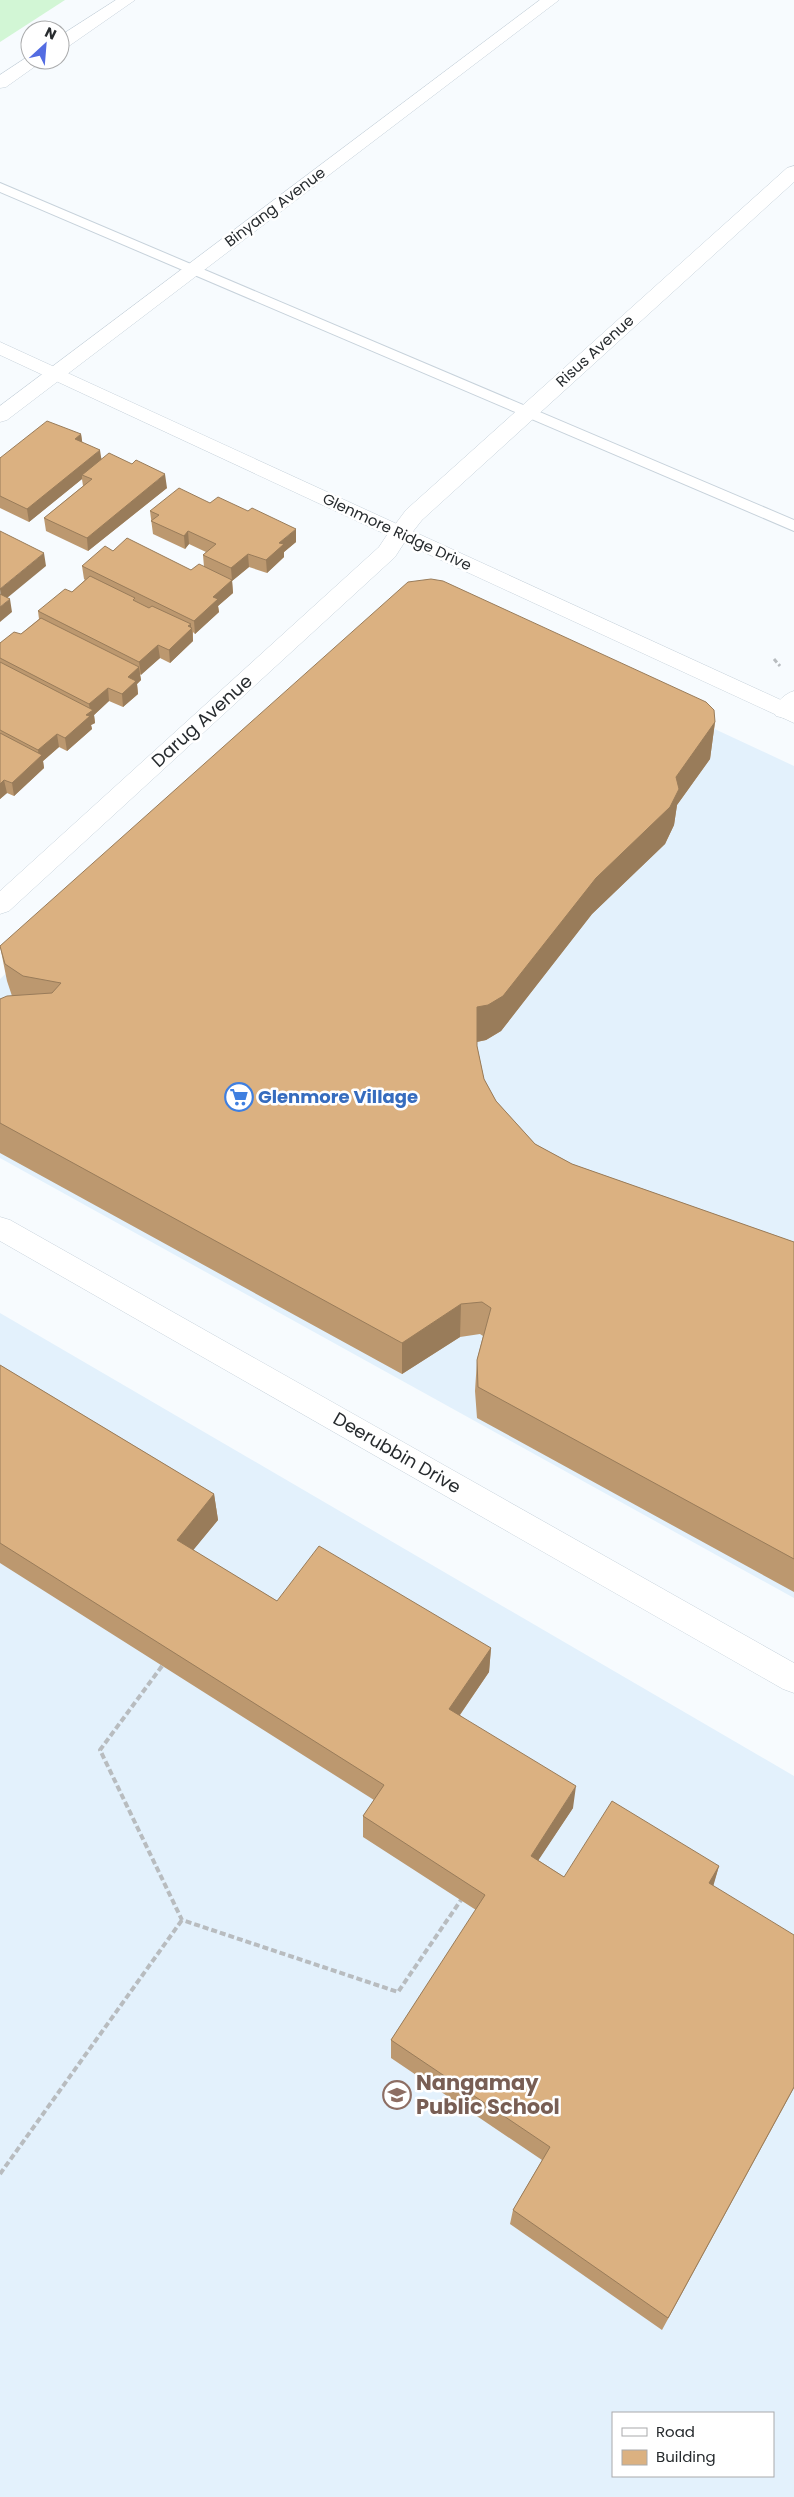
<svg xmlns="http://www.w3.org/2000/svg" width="794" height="2497" viewBox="0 0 794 2497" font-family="Poppins,sans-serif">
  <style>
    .built { fill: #e3f1fc; fill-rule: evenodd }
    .green { fill: #d2f6d5 }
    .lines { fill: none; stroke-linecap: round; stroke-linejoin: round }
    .service-casing { stroke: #c7d2db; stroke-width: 2 }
    .minor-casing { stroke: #c7d2db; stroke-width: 1 }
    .tertiary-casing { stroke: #c7d2db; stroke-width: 1 }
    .path-far1 { stroke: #b8bcbf; stroke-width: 3; stroke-dasharray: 4.5 2.5; stroke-linecap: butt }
    .path { stroke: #b8bcbf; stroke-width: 4; stroke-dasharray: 6 3; stroke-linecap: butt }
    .service { fill: #fff; fill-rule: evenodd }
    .minor { fill: #fff; fill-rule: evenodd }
    .tertiary { fill: #fff; fill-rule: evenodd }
    .wall { fill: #bc986f }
    .shaded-wall { fill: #997c5a }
    .building { fill: #dbb181; stroke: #997c5a }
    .labels { text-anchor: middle; stroke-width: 5; stroke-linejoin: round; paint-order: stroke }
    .far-street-label { font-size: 15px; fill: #272b2e; stroke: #fff }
    .street-label { font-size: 18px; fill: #272b2e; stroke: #fff }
    .shop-label { font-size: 18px; font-weight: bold; fill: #366cbe; stroke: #fff; text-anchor: start }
    .near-education-label { font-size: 21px; font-weight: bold; fill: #785e54; stroke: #fff; text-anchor: start }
  </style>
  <rect width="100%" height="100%" fill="#f7fbfe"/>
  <!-- built -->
  <path class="built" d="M442 602 794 766V1598L0 1158V979L400 606Z
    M0 1313 794 1776V2497H0ZM613 2413H773V2476H613Z"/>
  <!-- green -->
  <path class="green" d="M0 0H65L0 42Z"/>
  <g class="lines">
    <defs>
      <path id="service" d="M0 183 794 520V531L0 192Z"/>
      <path id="minor" d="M540 0H559L7 420 0 422V406Z
        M794 166V182L422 520C413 531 407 543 391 539L388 534 406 510 787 168Z
        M794 691V713L784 718 776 716 773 710C778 701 784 694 794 691Z
        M0 1217 10 1220 794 1663V1693L783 1689 0 1241Z"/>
      <path id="tertiary" d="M116 0H135L66 48 60 49V36Z
        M29 56 30 60H44L6 87 0 88V75Z
        M0 342 794 706V723L404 543 395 557 9 911 0 914V891L379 547 387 535 0 355Z"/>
    </defs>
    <!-- service casing -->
    <use href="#service" class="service-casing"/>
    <!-- minor casing -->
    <use href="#minor" class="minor-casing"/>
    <!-- tertiary casing -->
    <use href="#tertiary" class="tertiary-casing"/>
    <!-- path-far1 -->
    <path class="path-far1" d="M774 659 780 666"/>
    <!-- path -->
    <path class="path" d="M162 1666 100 1750 182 1920 398 1992 461 1900
      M0 2174 182 1920"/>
    <!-- service -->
    <use href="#service" class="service"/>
    <!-- minor -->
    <use href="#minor" class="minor"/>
    <!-- tertiary -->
    <use href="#tertiary" class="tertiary"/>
  </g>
  <!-- wall -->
  <path class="wall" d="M81 434 82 442 102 459 167 488 88 551 46 531 44 518 83 486 82 479 29 522 0 508V458Z
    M150 511 296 542 284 552V557L267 573 249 567 232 581 233 593 218 606 219 612 195 634 193 632V641L170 663 160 658 140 675 141 680 137 684 138 694 123 707 109 701 94 715 95 723 91 725 92 729 67 751 59 747 43 761 44 768 14 796 7 793 0 799V643L21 634 39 619 38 611 72 592 85 580 84 579 82 566 113 551 191 570 204 567 203 555 206 552 189 544 185 549 153 534Z
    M715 722 710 759 677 805 674 825 665 844 592 914 501 1031 486 1040 477 1042V1046L484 1079 496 1101 535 1144 572 1164 794 1242V1592L477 1418 475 1391 477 1360 483 1336 480 1334 460 1337 402 1374 0 1153V999L12 996 7 981 0 946Z
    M0 1365 214 1494 218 1520 193 1550 277 1601 491 1648 489 1672 460 1715 573 1808 538 1860 564 1877 719 1866 713 1885 794 2088 662 2330 510 2224 513 2210 542 2160 391 2058V2040L476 1910 363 1837V1816L374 1800 0 1563Z"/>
  <!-- shaded-wall -->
  <path class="shaded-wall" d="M81 434 83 447 75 439Z
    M100 450 102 463 82 475V479L29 522 27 509Z
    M165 474 167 488 88 551 87 538Z
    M296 529V542L284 552V557L267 573 266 560 279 543Z
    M188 531 189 544 185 549 184 536Z
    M44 553 46 566 1 603 0 589Z
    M248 554 249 567 232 581 231 568Z
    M232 580 233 593 218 606 219 612 195 634 194 621 213 597Z
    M10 599 12 612 0 622V607Z
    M191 624V630L192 628 193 641 170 663 169 650 188 626Z
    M158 645 160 658 141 675 139 662Z
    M139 667 141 680 137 684 138 694 123 707 122 694 128 677Z
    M108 688 109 701 94 715 95 723 91 725 92 729 67 751 65 738 86 715 90 712 89 704Z
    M715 722 710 759 677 805 674 825 665 844 592 914 501 1031 486 1040 476 1042 477 1007 676 777Z
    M57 734 59 747 43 761 44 768 14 796 12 783 39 758 38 750Z
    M4 780 7 793 0 799V784Z
    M461 1304 460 1337 402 1374V1343Z
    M214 1494 218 1520 181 1565 177 1540Z
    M491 1648 489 1672 448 1732 449 1709Z
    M576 1786 573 1808 528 1876 531 1856Z
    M719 1866 713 1887 709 1883Z"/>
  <!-- building -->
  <path class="building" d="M47 421 81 434 75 439 100 450 27 509 0 496V458Z
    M109 453 132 464 136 460 165 474 87 538 44 518 92 479 82 475Z
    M179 488 210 503 218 497 248 511 252 508 296 529 279 543 284 544 266 560 248 554 231 568 203 555 216 544 188 531 184 536 151 521 159 515 150 511Z
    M0 531 44 553 0 589Z
    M127 538 191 570 199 564 232 580 213 597 218 599 194 621 82 566 105 546 113 551Z
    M90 576 135 598 133 600 149 608 152 606 191 624 188 626 192 628 169 650 158 645 139 662 38 611 65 589 72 592Z
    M431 579 443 581 706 702 714 710 715 722 676 777 679 789 670 807 596 878 503 996 488 1005 477 1007V1046L484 1079 496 1101 535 1144 572 1164 794 1242V1559L478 1387 477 1360 491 1308 482 1302 461 1304 402 1343 0 1123V999L7 996 52 993 61 983 23 976 5 964 0 946 408 582Z
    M0 594 10 599 0 607Z
    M41 618 139 667 128 677 136 681 122 694 108 688 89 704 0 658V643L14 632 21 634Z
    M0 662 93 710 86 715 90 716 65 738 57 734 38 750 0 730Z
    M0 733 42 755 12 783 4 780 0 784Z
    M0 1365 214 1494 177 1540 277 1601 319 1546 491 1648 449 1709 576 1786 531 1856 564 1877 612 1801 719 1866 709 1883 794 1935V2087L668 2318 513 2210 550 2147 391 2040 485 1895 363 1816 384 1785 0 1543Z"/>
  <!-- icons -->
  <defs>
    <symbol id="supermarket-ring" viewBox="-11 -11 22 22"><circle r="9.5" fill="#fff" stroke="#3f7fe0" stroke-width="1.5"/><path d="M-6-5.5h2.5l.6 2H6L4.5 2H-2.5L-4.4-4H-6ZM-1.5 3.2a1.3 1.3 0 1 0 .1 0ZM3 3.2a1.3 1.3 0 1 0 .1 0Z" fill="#3f7fe0"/></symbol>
    <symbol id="school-ring" viewBox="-11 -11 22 22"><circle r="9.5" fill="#fff" stroke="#8d6e63" stroke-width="1.5"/><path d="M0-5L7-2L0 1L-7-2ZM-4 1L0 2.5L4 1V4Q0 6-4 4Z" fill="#8d6e63"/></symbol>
  </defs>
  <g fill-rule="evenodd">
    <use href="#supermarket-ring" x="223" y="1081" width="32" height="32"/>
    <use href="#school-ring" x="381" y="2079" width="32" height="32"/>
  </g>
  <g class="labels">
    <!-- far-street labels -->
    <g class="far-street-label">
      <text transform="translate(275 207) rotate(-37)" y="5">Binyang Avenue</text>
      <text transform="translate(595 351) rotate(-42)" y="5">Risus Avenue</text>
      <text transform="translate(397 532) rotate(25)" y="5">Glenmore Ridge Drive</text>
    </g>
    <!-- street labels -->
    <g class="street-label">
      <text transform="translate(202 721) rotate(-42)" y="6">Darug Avenue</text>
      <text transform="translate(397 1453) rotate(30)" y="6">Deerubbin Drive</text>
    </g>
    <!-- shop labels -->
    <g class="shop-label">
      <text x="258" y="1103">Glenmore Village</text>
    </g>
    <!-- near-education labels -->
    <g class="near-education-label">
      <text x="416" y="2090">Nangamay<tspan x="416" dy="24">Public School</tspan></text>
    </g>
  </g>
  <!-- legend -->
  <rect x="612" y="2412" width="162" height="65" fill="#ffffff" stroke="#a9aaab"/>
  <rect x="622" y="2428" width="25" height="8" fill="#ffffff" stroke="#a9aaab"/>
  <text x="656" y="2437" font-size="15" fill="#272b2e">Road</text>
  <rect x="622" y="2450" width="25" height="15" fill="#dbb181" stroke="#a9aaab"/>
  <text x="656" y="2462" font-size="15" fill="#272b2e">Building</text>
  <!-- north arrow -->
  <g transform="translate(45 45) rotate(26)"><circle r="24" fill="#ffffff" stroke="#a9aaab"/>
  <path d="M0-4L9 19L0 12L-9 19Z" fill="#536ce2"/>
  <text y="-8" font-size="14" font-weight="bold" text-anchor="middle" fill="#272b2e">N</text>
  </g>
</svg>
